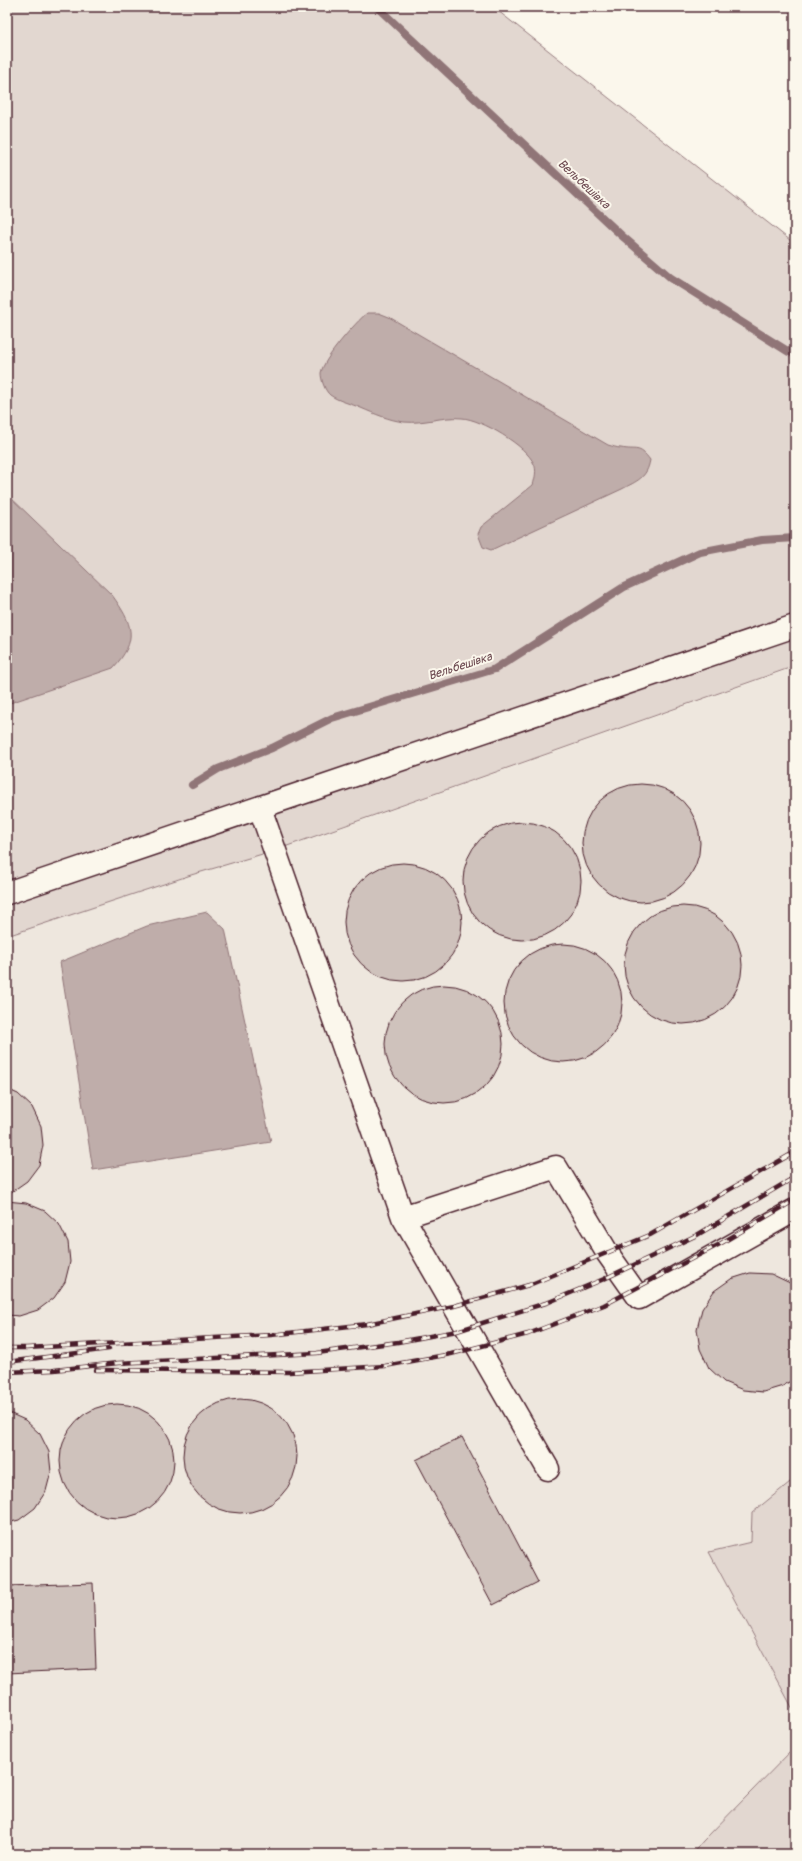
<svg xmlns="http://www.w3.org/2000/svg" width="802" height="1861" viewBox="0 0 802 1861" font-family="Pangolin,sans-serif">
  <style>
    .built { fill: #eee7de }
    .green { fill: #e2d7d0; stroke: #967b7e }
    .water { fill: #bfadaa; stroke: #907477 }
    .lines { fill: none; stroke-linecap: round; stroke-linejoin: round }
    .stream { stroke: #907477; stroke-width: 8 }
    .building { fill: #cfc2bc; stroke: #4a1f2b }
    .minor-casing { stroke: #4a1f2b; stroke-width: 25 }
    .minor { stroke: #fbf7ec; stroke-width: 22 }
    .rail-casing { stroke: #4a1f2b; stroke-width: 4.5 }
    .rail { stroke: #fbf7ec; stroke-width: 3; stroke-dasharray: 9; stroke-linecap: butt }
    .labels { text-anchor: middle; stroke-width: 4; stroke-linejoin: round; paint-order: stroke }
    .water-label { font-size: 12px; font-style: italic; fill: #6d4a51; stroke: #fbf7ec }
  </style>
  <rect width="100%" height="100%" fill="#fbf7ec"/>
  <filter id="ink" filterUnits="userSpaceOnUse"><feTurbulence type="fractalNoise" baseFrequency=".025" numOctaves="2"/><feDisplacementMap in="SourceGraphic" scale="8" xChannelSelector="R" yChannelSelector="G"/><feConvolveMatrix kernelMatrix="1 2 1 2 8 2 1 2 1" color-interpolation-filters="sRGB"/></filter>
  <g filter="url(#ink)">
    <!-- built -->
    <path class="built" d="M795 667V1478L752 1513 751 1542 709 1552 795 1713V1747L692 1854H7V936L191 875 307 840Z"/>
    <!-- green -->
    <path class="green" d="M7 7H493L795 244V666L276 850 191 875 7 936Z
      M795 1478V1713L709 1552 751 1542 752 1513Z
      M795 1747V1854H692L703 1841Z"/>
    <!-- water -->
    <path class="water" d="M367 313H379L389 317 608 445C612 446 617 448 621 448 636 451 639 445 650 460 647 478 637 481 622 489L491 550 483 547 478 534 481 527 533 485C535 478 537 470 534 464 527 446 481 419 462 418 442 416 424 424 404 422 389 420 375 414 361 408 352 404 338 401 330 395 325 391 321 380 321 373 323 359 356 322 367 313Z
      M7 494 112 595C133 624 139 640 113 668L7 704Z
      M207 912 225 929 271 1142 93 1170 60 962 147 926Z"/>
    <g class="lines">
      <!-- stream -->
      <path class="stream" d="M377 7 621 235 671 278 789 352 795 354
        M192 785 218 769 272 748 332 718 495 669 624 587 700 552 762 540 795 538"/>
    </g>
    <!-- building -->
    <path class="building" d="M582 843a59 59 0 1 1 118 0a59 59 0 1 1-118 0Z
      M463 881a59 59 0 1 1 118 0a59 59 0 1 1-118 0Z
      M344 922a59 59 0 1 1 118 0a59 59 0 1 1-118 0Z
      M624 965a59 59 0 1 1 118 0a59 59 0 1 1-118 0Z
      M504 1003a59 59 0 1 1 118 0a59 59 0 1 1-118 0Z
      M385 1044a59 59 0 1 1 118 0a59 59 0 1 1-118 0Z
      M7 1089 18 1094 32 1107 41 1126 43 1145 39 1165 27 1181 7 1195Z
      M7 1201 26 1203 45 1211 59 1224 68 1242 70 1262 65 1282 54 1298 38 1310 19 1316 7 1315Z
      M750 1273 771 1274 790 1283 795 1288V1378L783 1386 763 1392 743 1390 724 1382 709 1368 700 1349 697 1329 702 1309 714 1291 731 1279Z
      M183 1456a57 57 0 1 1 114 0a57 57 0 1 1-114 0Z
      M60 1461a57 57 0 1 1 114 0a57 57 0 1 1-114 0Z
      M7 1412 25 1420 40 1434 49 1452 51 1472 46 1491 35 1508 19 1520 7 1523Z
      M462 1437 538 1582 493 1605 416 1460Z
      M93 1583 96 1669 7 1673V1586Z"/>
    <g class="lines">
      <defs>
        <path id="minor" d="M260 808 403 1217 548 1469
          M7 893 795 626
          M403 1217 556 1167 608 1254 639 1298 795 1210"/>
      </defs>
      <!-- minor casing -->
      <use href="#minor" class="minor-casing"/>
      <!-- minor -->
      <use href="#minor" class="minor"/>
      <defs>
        <path id="rail" d="M7 1348H26L271 1335 367 1324 454 1306 529 1285 650 1235 795 1152
          M7 1362 109 1349
          M96 1370 289 1372 385 1366 451 1354 528 1334 604 1305 718 1245 795 1200
          M7 1372 54 1370 118 1363 317 1353 398 1342 457 1331 549 1302 604 1279 697 1235 795 1177"/>
      </defs>
      <!-- rail casing -->
      <use href="#rail" class="rail-casing"/>
      <!-- rail -->
      <use href="#rail" class="rail"/>
    </g>
  </g>
  <g class="labels">
    <!-- water labels -->
    <g class="water-label">
      <text transform="translate(584 184) rotate(43)" y="4">Вельбешівка</text>
      <text transform="translate(460 666) rotate(-18)" y="4">Вельбешівка</text>
    </g>
  </g>
  <!-- margin -->
  <rect width="802" height="1861" fill="none" stroke="#fbf7ec" stroke-width="24"/>
  <rect x="12" y="12" width="778" height="1837" fill="none" stroke="#4a1f2b" stroke-width="1.5" filter="url(#ink)"/>
</svg>
